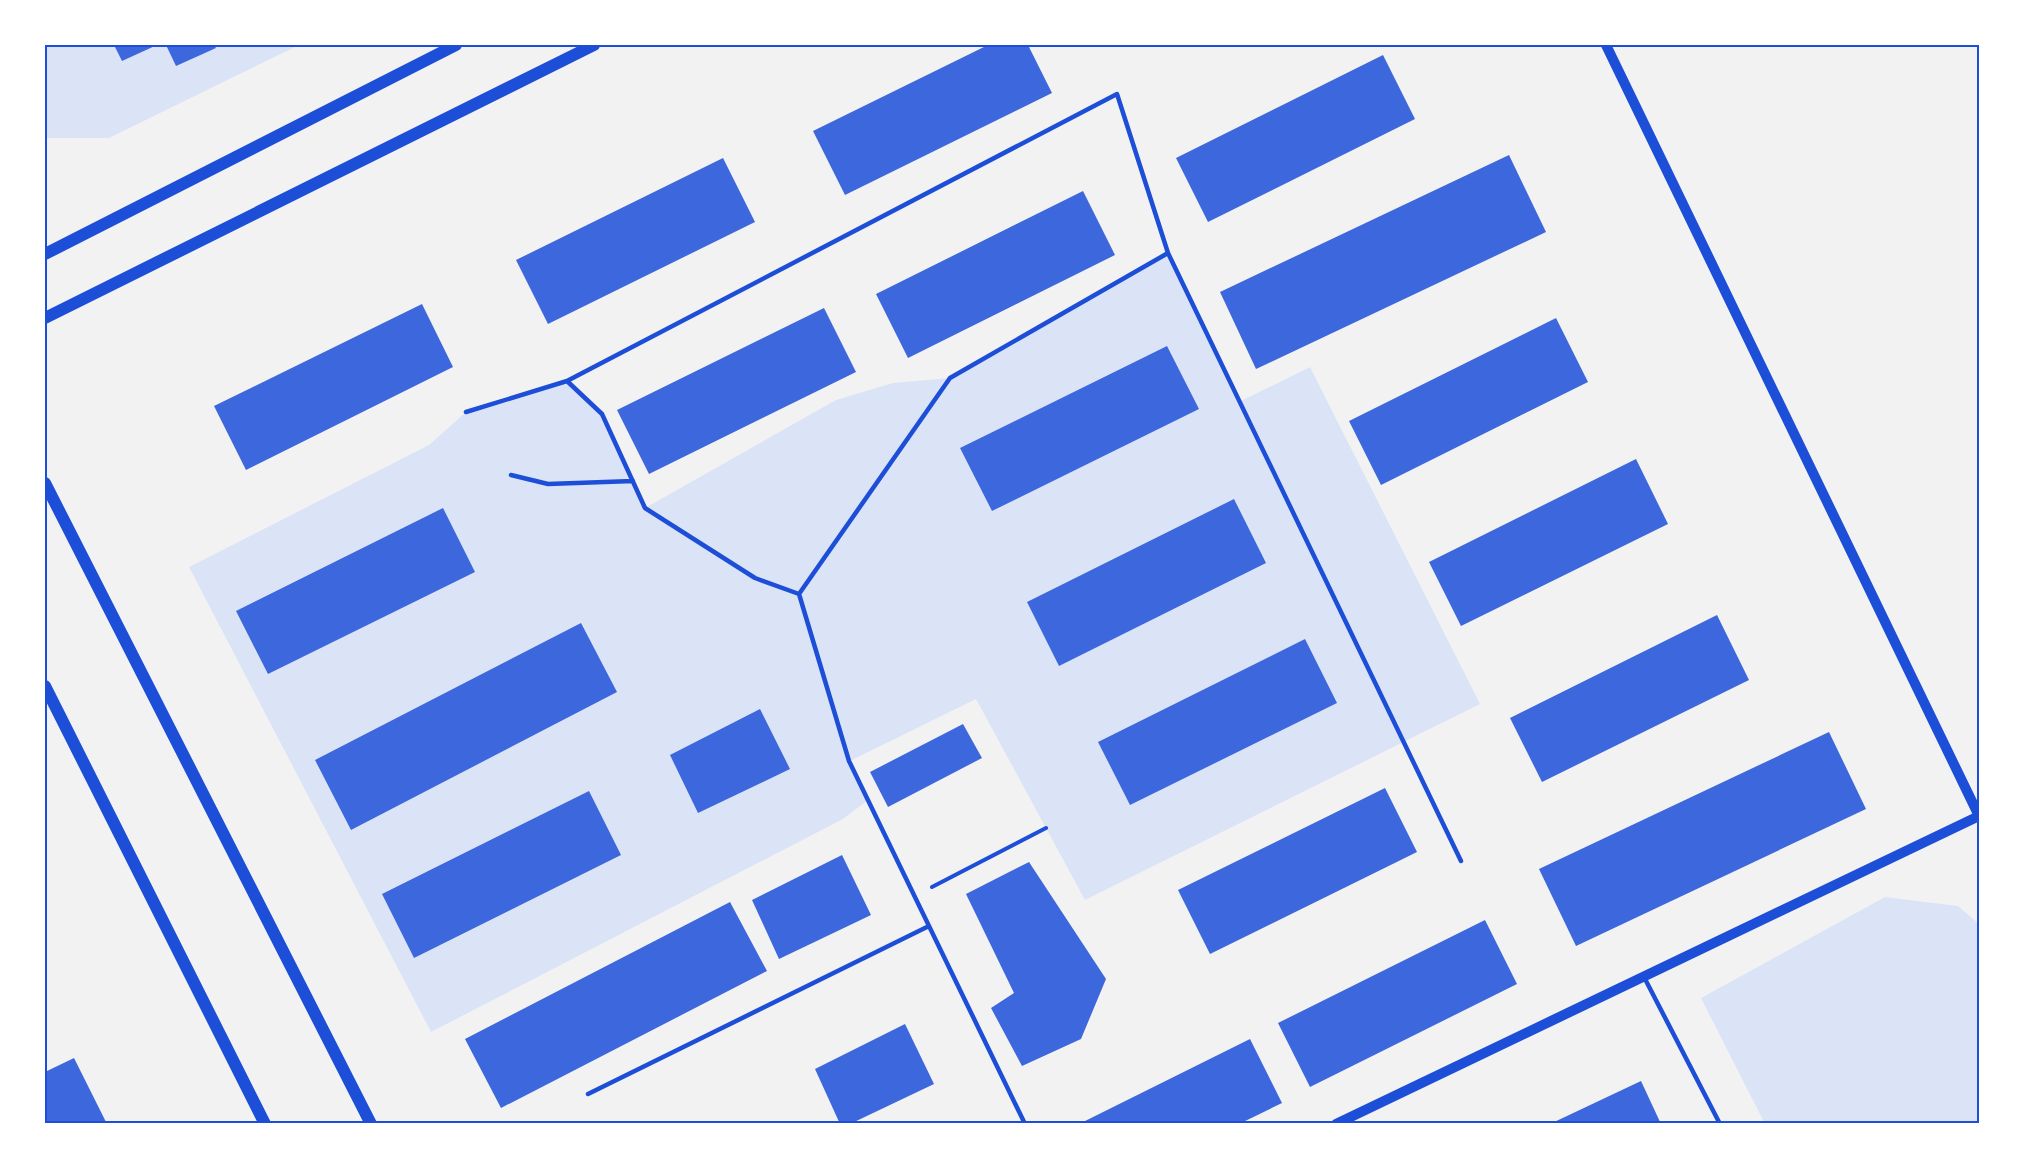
<svg xmlns="http://www.w3.org/2000/svg" width="2024" height="1169" viewBox="0 0 2024 1169" font-family="Arial,sans-serif">
  <style>
    .green { fill: #dbe4f7 }
    .building { fill: #3d67dc }
    .lines { fill: none; stroke-linecap: round; stroke-linejoin: round }
    .path { stroke: #1d4ed8; stroke-width: 4 }
    .service { stroke: #1d4ed8; stroke-width: 4.5 }
    .tertiary { stroke: #1d4ed8; stroke-width: 10 }
    .secondary { stroke: #1d4ed8; stroke-width: 12 }
    .neatline { fill: none; stroke: #1d4ed8; stroke-width: 2 }
  </style>
  <rect width="100%" height="100%" fill="#f2f2f2"/>
  <!-- green -->
  <path class="green" d="M45 45H299L109 138H45Z
    M1168 253 1239 402 1310 367 1480 704 1085 900 976 699 850 761 868 800 843 819 431 1032 189 567 429 445 466 412 567 381 602 414 645 508 836 400 893 383 950 378Z
    M1885 897 1958 906 1979 924V1124H1765L1701 998Z"/>
  <!-- building -->
  <path class="building" d="M114 45H157L122 61Z
    M166 45H214L216 48 176 66Z
    M988 45H1028L1052 93 845 195 813 131Z
    M1383 55 1415 119 1208 222 1176 158Z
    M1509 155 1546 232 1256 369 1220 292Z
    M723 158 755 222 548 324 516 260Z
    M1083 191 1115 255 908 358 876 294Z
    M422 304 453 367 246 470 214 406Z
    M824 308 856 372 649 474 617 410Z
    M1556 318 1588 382 1381 485 1349 421Z
    M1167 346 1199 409 992 511 960 448Z
    M1636 459 1668 524 1461 626 1429 562Z
    M1234 499 1266 563 1059 666 1027 602Z
    M443 508 475 572 268 674 236 611Z
    M1717 615 1749 680 1542 782 1510 718Z
    M581 623 617 692 351 830 315 760Z
    M1305 639 1337 703 1130 805 1098 742Z
    M760 709 790 769 698 813 670 755Z
    M963 724 982 758 888 807 870 772Z
    M1829 732 1866 809 1576 946 1539 869Z
    M1385 788 1417 852 1210 954 1178 890Z
    M589 791 621 855 414 958 382 894Z
    M842 855 871 915 779 959 752 900Z
    M1029 862 1106 979 1081 1039 1022 1066 991 1008 1014 993 966 894Z
    M730 902 767 971 501 1108 465 1039Z
    M1485 920 1517 984 1310 1087 1278 1023Z
    M905 1024 934 1084 850 1124H840L815 1069Z
    M1250 1039 1282 1103 1239 1124H1079Z
    M74 1058 106 1122 101 1124H45V1072Z
    M1641 1081 1661 1124H1550Z"/>
  <g class="lines">
    <!-- path -->
    <path class="path" d="M932 887 1046 828"/>
    <!-- service -->
    <path class="service" d="M567 381 1117 94 1168 253 1461 861
      M466 412 567 381 602 414 645 508 755 578 799 594
      M511 475 548 484 633 481
      M1644 977 1720 1124
      M588 1094 929 926
      M1025 1124 849 761 799 594 950 378 1168 253"/>
    <!-- tertiary -->
    <path class="tertiary" d="M1606 45 1979 816
      M1336 1124 1979 816"/>
    <!-- secondary -->
    <path class="secondary" d="M45 254 456 45
      M45 318 594 45
      M45 483 371 1124
      M45 686 265 1124"/>
  </g>
  <!-- border -->
  <rect width="2024" height="1169" fill="none" stroke="#ffffff" stroke-width="93"/>
  <rect x="46" y="46" width="1932" height="1076" class="neatline"/>
</svg>
